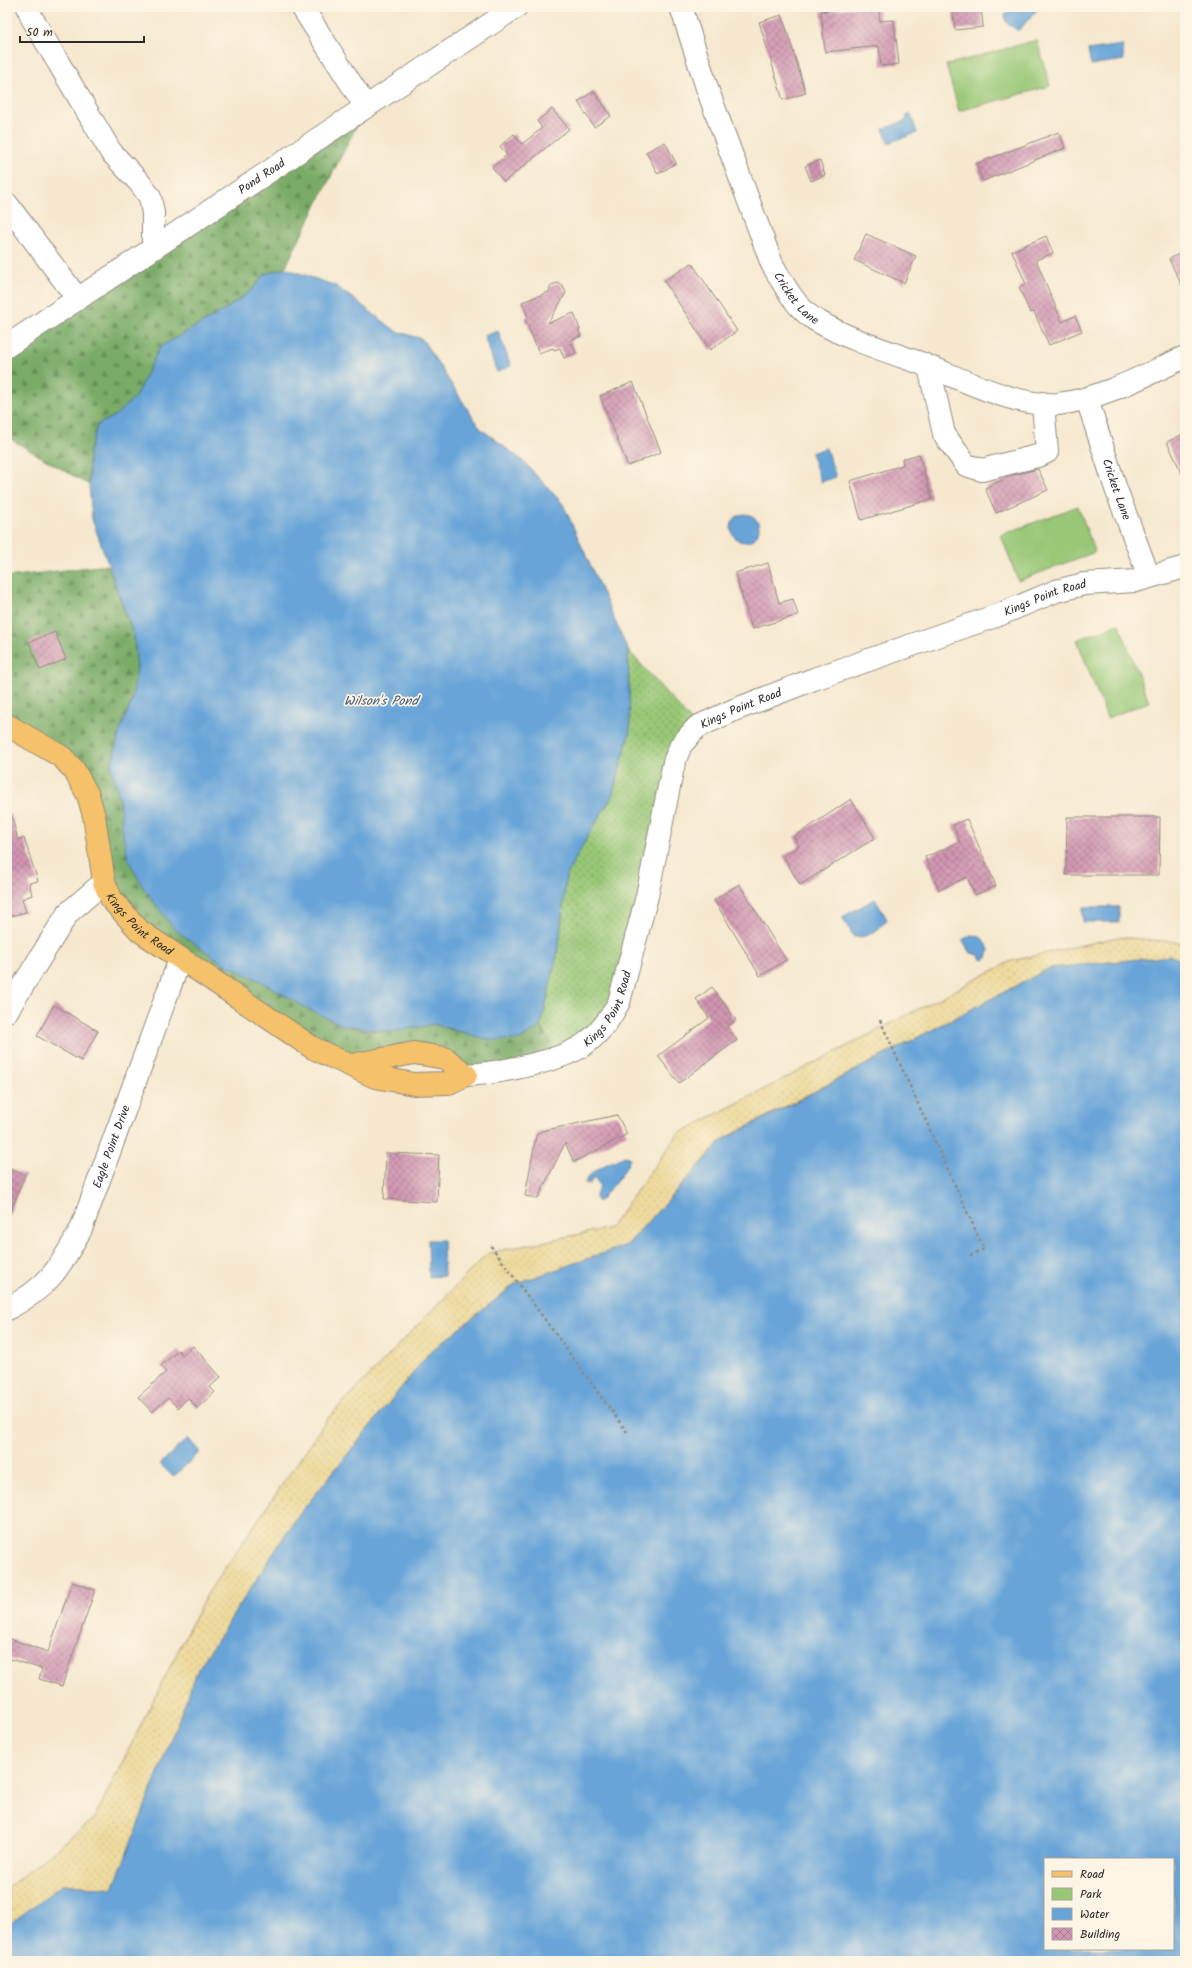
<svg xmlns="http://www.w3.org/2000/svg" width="1192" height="1968" viewBox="0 0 1192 1968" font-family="Kalam,sans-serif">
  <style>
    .grass { fill: url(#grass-dots); stroke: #627950 }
    .forest { fill: url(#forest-firs); stroke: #526c49 }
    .sand { fill: url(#sand-dots); stroke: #8c8264 }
    .park { fill: #98c776; stroke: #627950 }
    .water { fill: #67a4d8; stroke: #496882; fill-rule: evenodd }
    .building { fill: url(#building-cross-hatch) }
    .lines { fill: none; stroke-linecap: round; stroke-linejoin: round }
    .minor-casing { stroke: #908a7d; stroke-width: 24 }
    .major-casing { stroke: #908a7d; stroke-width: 24 }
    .path { stroke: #908a7d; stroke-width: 2.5; stroke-dasharray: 3 3; stroke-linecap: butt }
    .minor { stroke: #fff; stroke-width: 22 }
    .major { stroke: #f5c16b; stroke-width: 22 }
    .labels { text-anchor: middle; stroke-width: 3.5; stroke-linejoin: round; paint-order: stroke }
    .street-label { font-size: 12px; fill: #2b2b2b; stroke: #fcf5e5 }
    .water-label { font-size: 13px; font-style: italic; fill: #435b70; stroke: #fcf5e5 }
  </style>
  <defs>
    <pattern id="grass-dots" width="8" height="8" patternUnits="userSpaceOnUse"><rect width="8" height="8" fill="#98c776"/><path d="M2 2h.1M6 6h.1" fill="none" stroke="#7ca261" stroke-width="1.8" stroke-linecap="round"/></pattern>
    <pattern id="forest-firs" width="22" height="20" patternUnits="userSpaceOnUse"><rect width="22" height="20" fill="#7aac67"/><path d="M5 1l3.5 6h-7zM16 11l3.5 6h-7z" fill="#648c55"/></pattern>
    <pattern id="sand-dots" width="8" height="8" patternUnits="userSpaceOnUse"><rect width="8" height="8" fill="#eeda9e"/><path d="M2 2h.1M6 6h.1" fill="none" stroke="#cb8" stroke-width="1.8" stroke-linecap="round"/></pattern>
    <pattern id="building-cross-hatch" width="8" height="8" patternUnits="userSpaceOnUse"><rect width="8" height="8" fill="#d196b2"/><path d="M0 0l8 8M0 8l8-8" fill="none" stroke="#aa7b91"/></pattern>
  </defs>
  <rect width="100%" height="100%" fill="#fcf5e5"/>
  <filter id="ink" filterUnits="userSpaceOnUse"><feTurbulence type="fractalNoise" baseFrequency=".025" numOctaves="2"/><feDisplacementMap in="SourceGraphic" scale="8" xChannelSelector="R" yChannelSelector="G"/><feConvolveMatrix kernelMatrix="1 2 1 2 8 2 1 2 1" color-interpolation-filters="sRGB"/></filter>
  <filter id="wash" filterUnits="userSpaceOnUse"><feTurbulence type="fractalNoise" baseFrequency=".012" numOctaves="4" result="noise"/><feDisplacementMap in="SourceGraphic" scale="16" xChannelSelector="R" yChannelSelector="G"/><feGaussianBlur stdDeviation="0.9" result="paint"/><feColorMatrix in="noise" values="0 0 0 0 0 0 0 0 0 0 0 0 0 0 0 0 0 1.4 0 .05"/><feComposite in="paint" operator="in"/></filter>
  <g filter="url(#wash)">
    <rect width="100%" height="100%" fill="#f6e8cf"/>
    <!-- grass -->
    <path class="grass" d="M628 650 697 727 681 745 619 1002 559 1058 541 1026 559 945 566 876 591 830 612 797 630 731Z"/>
    <!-- forest -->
    <path class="forest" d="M366 107 285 268 265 274 252 290 225 310 160 347 135 397 115 416 97 425 89 454V485L7 437V346Z
      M107 565 134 636 137 668 132 700 119 734 111 767 119 795 123 835 264 983 308 1009 342 1025 366 1030 391 1032 434 1024 457 1032 520 1040 541 1026 559 1058 496 1073 445 1058 351 1065 112 900 74 770 7 725V577Z"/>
    <!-- sand -->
    <path class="sand" d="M1118 937 1185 943V961L1171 956 1050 968 723 1139 627 1245 515 1284 430 1352 297 1517 199 1669 113 1889 63 1884 7 1926V1888L94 1819 205 1597 328 1418 488 1253 610 1228 678 1134 1011 961Z"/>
    <!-- park -->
    <path class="park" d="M1037 40 1050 86 959 111 946 65Z
      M1078 506 1095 552 1018 581 1001 535Z
      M1119 624 1149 702 1107 718 1077 640Z"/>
    <!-- water -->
    <path class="water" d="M1017 7H1037L1038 9 1018 31 1006 22 1005 15 1010 9 1013 11Z
      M1122 45 1124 60 1091 65 1088 50Z
      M911 114 917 133 888 143 883 129 907 120 906 116Z
      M285 268 336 286 396 331 422 339 480 428 523 461 563 504 628 650 630 731 612 797 591 830 566 876 559 945 541 1026 520 1040H489L434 1024 391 1032 342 1025 308 1009 264 983 221 962 174 929 143 887 128 859 123 835 119 795 111 767 119 734 132 700 137 668 134 636 92 519 89 485V454L97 425 115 416 135 397 160 347 225 310 252 290 265 274Z
      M498 331 511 366 497 372 484 336Z
      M826 448 836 477 821 482 811 453Z
      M731 528a14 14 0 1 1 28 0a14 14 0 1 1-28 0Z
      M875 899 887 919C878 931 869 938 854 937L842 917Z
      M1083 907H1119V922H1083Z
      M971 935C982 935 987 942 989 951L987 958 983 960 980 958 979 955 971 953 962 940Z
      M1171 956 1185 961V1961H7V1926L63 1884 113 1889 198 1669 297 1517 430 1352 515 1284 627 1245 723 1140 1050 968ZM1045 1859H1173V1949H1045Z
      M625 1156 630 1158C627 1171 608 1192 598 1202L595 1198 600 1186 593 1177 590 1184 585 1183C587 1171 614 1161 625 1156Z
      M428 1240H443L444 1276 429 1277Z
      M188 1438 200 1452 173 1477 160 1464Z"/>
    <g id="blocks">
      <!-- building -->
      <path class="building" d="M859 7H878L880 21 894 20 899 64 881 66 879 46 825 52 821 11Z
        M952 7H981L983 27 955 30Z
        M782 15 806 93 783 100 759 22Z
        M594 91 611 116 594 127 578 102Z
        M552 109 569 129 504 182 492 167 507 155 500 146 514 134 522 144 542 128 537 121Z
        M1059 132 1065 148 983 181 976 164Z
        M665 142 676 163 658 174 646 152Z
        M820 160 825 175 811 181 805 166Z
        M866 234 916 256 904 283 854 260Z
        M1046 236 1053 253 1036 260 1062 322 1075 316 1082 331 1049 345 1034 312 1030 313 1019 287 1026 284 1012 251Z
        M1185 251V292L1169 259Z
        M692 263 737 331 710 350 664 281Z
        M558 283 563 286 566 293 548 323 574 313 580 330H578L581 336 571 340 576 353 564 358 560 348 554 350 553 348 539 353 525 319 528 317 522 302 549 292 551 285Z
        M633 382 661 452 628 466 600 396Z
        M1185 433V480L1167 442Z
        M919 454 932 499 861 520 850 481 903 465 902 459Z
        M1038 469 1048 490 996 513 985 488 1013 475Z
        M768 563 779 603 793 599 798 615 752 629 735 573Z
        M55 632 66 659 40 670 29 642Z
        M851 799 875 838 800 885 783 856 799 846 794 837Z
        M7 814H11L18 840 24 838 38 881 29 883 32 895 22 899 26 912 7 917Z
        M1067 817H1160L1159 875H1066Z
        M967 819 996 886 975 895 967 877 939 890 925 857 960 842 953 825Z
        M739 884 786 960 760 976 714 900Z
        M712 987 736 1020 727 1026 737 1040 679 1083 658 1056 709 1018 696 999Z
        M54 1005 98 1031 81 1061 37 1036Z
        M617 1115 627 1134 574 1162 565 1143 538 1198 525 1196 536 1136 538 1133 542 1131Z
        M386 1153 439 1155 437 1202 384 1199Z
        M7 1168 25 1175 8 1218H7Z
        M193 1346 221 1377 210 1387 215 1392 197 1408 188 1398 178 1408 168 1398 152 1412 138 1397 166 1372 161 1366 178 1350 183 1355Z
        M72 1582 95 1590 62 1686 39 1679 42 1669 7 1658V1638L48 1652Z"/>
    </g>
  </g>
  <g filter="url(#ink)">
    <use href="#blocks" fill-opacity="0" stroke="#908a7d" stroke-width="1"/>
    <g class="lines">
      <defs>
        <g id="minor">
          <path d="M28 7 32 18 111 152 139 182 150 197 153 213V248"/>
          <path d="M302 7 366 107"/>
          <path id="s1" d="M681 7 708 91 772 264C783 283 795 307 814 319 847 339 886 351 923 364 962 379 1015 407 1058 404 1099 400 1147 374 1185 357"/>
          <path d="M7 204 77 298"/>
          <path id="s2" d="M7 346 516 7"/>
          <path d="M929 367 944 434 966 465 982 470 1041 455 1047 452 1043 403"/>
          <path id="s3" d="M1087 399 1116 489 1149 577"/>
          <path d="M7 1011 68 913 104 882"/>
          <path id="s4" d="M466 1075C488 1074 508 1070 530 1065 574 1055 597 1044 619 1002L647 896 674 762 681 745 697 727 734 710 814 679 1001 614 1056 591 1084 584 1136 581 1185 567"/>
          <path id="s5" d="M7 1309C48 1288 60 1268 81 1229L180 959"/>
        </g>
        <g id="major">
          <path id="s6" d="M7 725 62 757 74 770 88 795 94 816 104 882 112 900 140 931 313 1048 375 1077 414 1084 449 1083 466 1075 445 1058 414 1053 351 1065"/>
        </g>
      </defs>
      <!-- minor casing -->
      <use href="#minor" class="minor-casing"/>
      <!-- major casing -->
      <use href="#major" class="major-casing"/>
      <!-- path -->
      <path class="path" d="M880 1020 984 1249 969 1256
        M491 1246 627 1432"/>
      <!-- minor -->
      <use href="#minor" class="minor"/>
      <!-- major -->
      <use href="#major" class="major"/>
    </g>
  </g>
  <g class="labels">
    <!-- street labels -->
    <g class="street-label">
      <text dy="4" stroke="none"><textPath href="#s2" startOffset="306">Pond Road</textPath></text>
      <text dy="4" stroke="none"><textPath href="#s1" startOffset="315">Cricket Lane</textPath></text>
      <text dy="4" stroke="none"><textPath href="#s3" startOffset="95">Cricket Lane</textPath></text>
      <text dy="4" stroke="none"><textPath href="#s4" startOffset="839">Kings Point Road</textPath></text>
      <text dy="4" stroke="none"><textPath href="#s4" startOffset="515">Kings Point Road</textPath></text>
      <text dy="4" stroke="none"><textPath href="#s6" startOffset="255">Kings Point Road</textPath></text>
      <text dy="4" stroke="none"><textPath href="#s4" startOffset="167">Kings Point Road</textPath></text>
      <text dy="4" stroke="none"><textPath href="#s5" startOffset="199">Eagle Point Drive</textPath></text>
    </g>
    <!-- water labels -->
    <g class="water-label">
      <text x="381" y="705">Wilson's Pond</text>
    </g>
  </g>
  <!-- margin -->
  <rect width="1192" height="1968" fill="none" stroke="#fcf5e5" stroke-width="24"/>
  <!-- legend -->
  <rect x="1044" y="1858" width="130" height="92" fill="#fcf5e5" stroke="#a8a49b"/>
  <rect x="1052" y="1871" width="20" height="6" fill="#f5c16b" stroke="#a8a49b"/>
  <text x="1080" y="1878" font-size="12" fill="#2b2b2b">Road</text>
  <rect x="1052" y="1888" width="20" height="12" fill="#98c776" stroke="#a8a49b"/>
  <text x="1080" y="1898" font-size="12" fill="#2b2b2b">Park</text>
  <rect x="1052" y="1908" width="20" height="12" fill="#67a4d8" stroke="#a8a49b"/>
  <text x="1080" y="1918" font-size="12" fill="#2b2b2b">Water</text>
  <rect x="1052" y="1928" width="20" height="12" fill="url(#building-cross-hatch)" stroke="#a8a49b"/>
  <text x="1080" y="1938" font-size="12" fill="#2b2b2b">Building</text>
  <!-- scale -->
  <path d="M20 36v6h124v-6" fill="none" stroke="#2b2b2b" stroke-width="2"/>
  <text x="26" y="36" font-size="12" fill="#2b2b2b" stroke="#fcf5e5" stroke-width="3" paint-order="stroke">50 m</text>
</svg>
